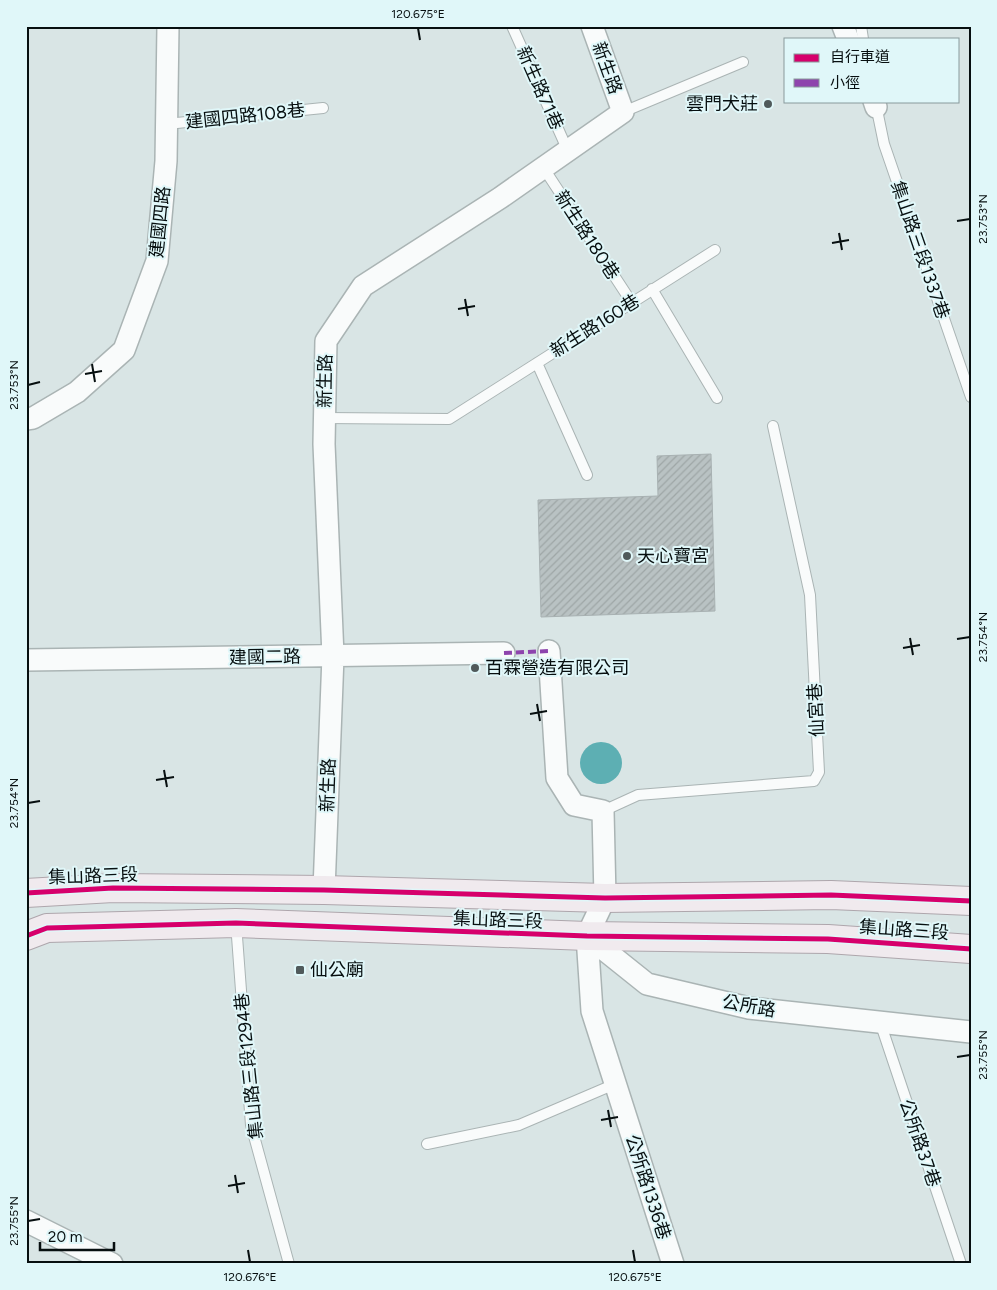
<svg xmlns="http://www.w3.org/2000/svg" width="997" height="1290" viewBox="0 0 997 1290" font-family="Figtree,'Noto Sans TC',sans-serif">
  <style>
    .water { fill: #5dafb3 }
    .building { fill: url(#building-hatch); stroke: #a8b1b2 }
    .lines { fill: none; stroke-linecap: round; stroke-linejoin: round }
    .lane-casing { stroke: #aab4b4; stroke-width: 12 }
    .street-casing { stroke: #aab4b4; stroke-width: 24 }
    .primary-casing { stroke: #aea6ac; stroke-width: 30 }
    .lane { stroke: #f9fbfb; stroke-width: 10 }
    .street { stroke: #f9fbfb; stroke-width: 21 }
    .primary { stroke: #f0eaee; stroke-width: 28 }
    .quiet { stroke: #8e44ad; stroke-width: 4; stroke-dasharray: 8 4; stroke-linecap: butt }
    .cycleway-casing { stroke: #e0f7f9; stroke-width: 8 }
    .cycleway { stroke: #d6006c; stroke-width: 5 }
    .ticks { fill: none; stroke: #070f10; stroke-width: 2 }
    .poi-dot { fill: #505a5b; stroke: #e0f7f9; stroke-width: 2 }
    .labels { text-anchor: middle; stroke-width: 4; stroke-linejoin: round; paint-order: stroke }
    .street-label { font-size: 18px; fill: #070f10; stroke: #e0f7f9 }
    .poi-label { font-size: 18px; fill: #070f10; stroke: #e0f7f9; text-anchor: start }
    .neatline { fill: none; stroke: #070f10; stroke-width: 2 }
    .ticks-label { font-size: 12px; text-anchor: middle; fill: #070f10 }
  </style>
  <defs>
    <pattern id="building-hatch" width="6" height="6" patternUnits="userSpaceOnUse" patternTransform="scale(1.25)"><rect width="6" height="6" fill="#b9c2c3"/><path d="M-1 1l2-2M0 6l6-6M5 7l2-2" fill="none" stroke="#9ea6a6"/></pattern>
  </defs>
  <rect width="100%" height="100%" fill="#d9e5e5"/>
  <!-- water -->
  <path class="water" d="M580 763a21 21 0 1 1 42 0a21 21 0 1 1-42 0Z"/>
  <!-- building -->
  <path class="building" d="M711 454 715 611 541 617 538 500 658 496 657 456Z"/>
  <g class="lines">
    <defs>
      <path id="lane" d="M512 26 568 151
        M861 26 863 39
        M876 105 884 144 971 397
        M623 112 743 62
        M167 124 323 108
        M543 167 632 303
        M652 289 717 398
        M537 363 587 475
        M324 418 449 419 715 250
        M603 811 638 795 814 781 819 772 810 595 773 426
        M236 923 251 1125 289 1264
        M880 1022 961 1264
        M427 1144 519 1125 615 1084"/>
      <path id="street" d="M843 26 848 39
        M874 101 876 107
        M26 419 33 418 77 392 124 350 157 261 166 161 168 26
        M549 651 557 778 574 805 603 811 605 898 587 936 647 984 749 1008 971 1032
        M26 660 504 653
        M324 890 333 656 324 444 326 341 363 286 500 198 623 112 592 26
        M587 936 592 1011 673 1264
        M26 1221 112 1264"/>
      <path id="primary" d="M26 893 113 888 324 890 605 898 831 895 971 901
        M26 936 47 928 236 923 587 936 828 939 971 949"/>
    </defs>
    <!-- lane casing -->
    <use href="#lane" class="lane-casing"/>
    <!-- street casing -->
    <use href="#street" class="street-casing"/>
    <!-- primary casing -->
    <use href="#primary" class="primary-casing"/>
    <!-- lane -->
    <use href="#lane" class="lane"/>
    <!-- street -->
    <use href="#street" class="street"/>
    <!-- primary -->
    <use href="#primary" class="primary"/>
    <!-- quiet -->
    <path class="quiet" d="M504 653 549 651"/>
    <defs>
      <path id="cycleway" d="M26 893 113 888 324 890 605 898 831 895 971 901
        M26 936 47 928 236 923 587 936 828 939 971 949"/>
    </defs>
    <!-- cycleway casing -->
    <use href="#cycleway" class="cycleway-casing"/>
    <!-- cycleway -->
    <use href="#cycleway" class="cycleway"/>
  </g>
  <!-- ticks -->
  <path class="ticks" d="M418 28 420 40M957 221 970 219M839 233 842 250M832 243 849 240M465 299 468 316M458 309 475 306M92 364 95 382M85 374 102 371M28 385 40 382M910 638 913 655M957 639 970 637M903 648 920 645M537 704 540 721M530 714 547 711M164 770 167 787M156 780 174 777M28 803 40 801M957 1057 970 1055M608 1110 611 1127M601 1120 618 1117M235 1175 238 1193M228 1186 245 1183M28 1221 40 1219M248 1250 250 1262M633 1250 635 1262"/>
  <!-- markers -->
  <g class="poi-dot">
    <circle cx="768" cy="104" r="5"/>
    <circle cx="627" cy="556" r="5"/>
    <circle cx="475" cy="668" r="5"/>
    <rect x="295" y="965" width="10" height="10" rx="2.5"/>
  </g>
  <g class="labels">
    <!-- street labels -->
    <g class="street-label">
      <text transform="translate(607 68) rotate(70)" y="6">新生路</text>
      <text transform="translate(540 88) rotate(66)" y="6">新生路71巷</text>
      <text transform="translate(245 116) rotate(-6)" y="6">建國四路108巷</text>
      <text transform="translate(160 222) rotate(-84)" y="6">建國四路</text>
      <text transform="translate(587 235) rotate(57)" y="6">新生路180巷</text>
      <text transform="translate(920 250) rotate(71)" y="6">集山路三段1337巷</text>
      <text transform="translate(595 326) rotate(-32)" y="6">新生路160巷</text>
      <text transform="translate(325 381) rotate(-89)" y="6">新生路</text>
      <text transform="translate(265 657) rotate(-1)" y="6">建國二路</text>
      <text transform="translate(816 710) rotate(-93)" y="6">仙宮巷</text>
      <text transform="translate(328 785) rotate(-88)" y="6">新生路</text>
      <text transform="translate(93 876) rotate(-2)" y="6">集山路三段</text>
      <text transform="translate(498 920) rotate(2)" y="6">集山路三段</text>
      <text transform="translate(904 930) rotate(4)" y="6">集山路三段</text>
      <text transform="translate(749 1006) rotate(10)" y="6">公所路</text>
      <text transform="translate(249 1066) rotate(-96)" y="6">集山路三段1294巷</text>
      <text transform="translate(920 1143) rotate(71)" y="6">公所路37巷</text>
      <text transform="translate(648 1187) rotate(72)" y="6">公所路1336巷</text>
    </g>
    <!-- poi labels -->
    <g class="poi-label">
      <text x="758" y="110" text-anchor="end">雲門犬莊</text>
      <text x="637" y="562">天心寶宮</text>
      <text x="485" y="674">百霖營造有限公司</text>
      <text x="310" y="976">仙公廟</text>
    </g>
  </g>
  <!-- border -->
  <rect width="997" height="1290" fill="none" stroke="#e0f7f9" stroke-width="55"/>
  <!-- legend -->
  <rect x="784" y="38" width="175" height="65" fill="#e0f7f9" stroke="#899a9c"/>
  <rect x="794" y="54" width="25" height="8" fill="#d6006c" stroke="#899a9c"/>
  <text x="830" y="62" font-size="15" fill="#070f10">自行車道</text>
  <rect x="794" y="79" width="25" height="8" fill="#8e44ad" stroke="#899a9c"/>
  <text x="830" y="88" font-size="15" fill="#070f10">小徑</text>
  <!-- scale -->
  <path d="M40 1242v8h74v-8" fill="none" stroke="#070f10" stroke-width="2.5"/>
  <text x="48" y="1242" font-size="15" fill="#070f10" stroke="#e0f7f9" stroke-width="4" paint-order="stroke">20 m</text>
  <rect x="28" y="28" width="942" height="1234" class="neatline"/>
  <g class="ticks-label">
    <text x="418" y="18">120.675°E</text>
    <text transform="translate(983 219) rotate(-90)" y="4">23.753°N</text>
    <text transform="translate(14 385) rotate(-90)" y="4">23.753°N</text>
    <text transform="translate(983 637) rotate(-90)" y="4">23.754°N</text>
    <text transform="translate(14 803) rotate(-90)" y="4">23.754°N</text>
    <text transform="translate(983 1055) rotate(-90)" y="4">23.755°N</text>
    <text transform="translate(14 1221) rotate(-90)" y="4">23.755°N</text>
    <text x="250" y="1281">120.676°E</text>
    <text x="635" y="1281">120.675°E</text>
  </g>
</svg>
